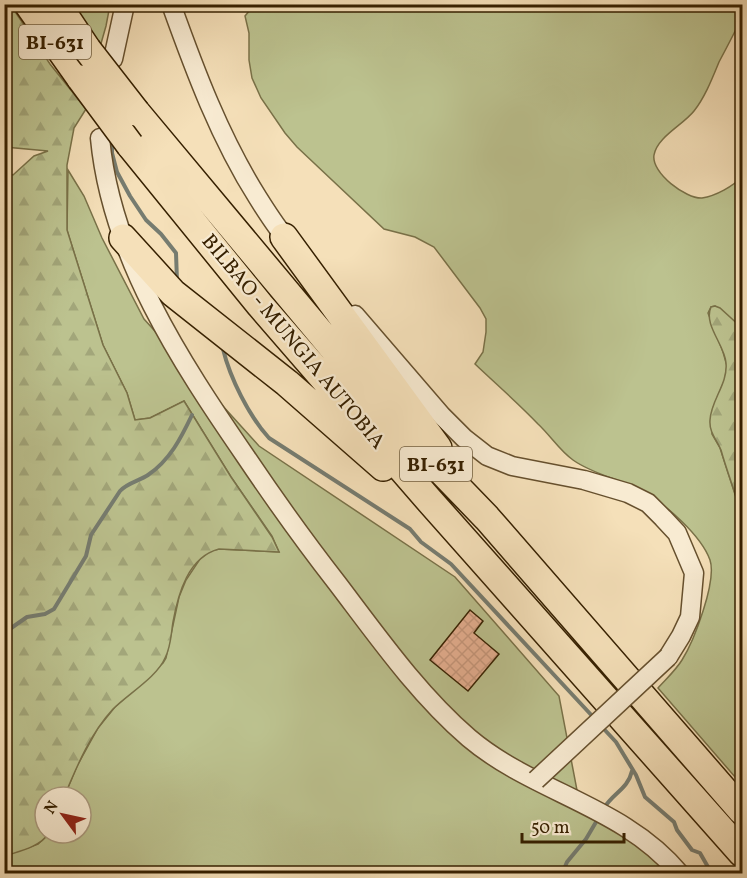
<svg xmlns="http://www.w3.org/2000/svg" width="747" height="878" viewBox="0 0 747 878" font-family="Vollkorn,serif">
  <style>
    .green { fill: #bcc28f; stroke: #797148; stroke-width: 1.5 }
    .forest { fill: url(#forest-firs); stroke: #797148; stroke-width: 1.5 }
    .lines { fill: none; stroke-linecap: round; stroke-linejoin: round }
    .stream { stroke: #767c70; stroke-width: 4 }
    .building { fill: url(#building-cross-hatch); stroke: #362000; stroke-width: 1.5 }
    .tertiary-casing { stroke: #66502e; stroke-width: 21 }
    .motorway-casing { stroke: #362000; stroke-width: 30 }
    .tertiary { stroke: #f8ebd2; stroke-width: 18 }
    .motorway { stroke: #f5e0b9; stroke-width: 27 }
    .tertiary-bridge-casing { stroke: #66502e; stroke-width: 21; stroke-linecap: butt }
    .motorway-bridge-casing { stroke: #362000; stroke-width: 30; stroke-linecap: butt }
    .tertiary-bridge { stroke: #f8ebd2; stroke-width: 18 }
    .motorway-bridge { stroke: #f5e0b9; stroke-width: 27 }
    .labels { text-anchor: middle; stroke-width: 4.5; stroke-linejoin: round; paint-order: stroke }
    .shield { fill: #f8ebd2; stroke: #705d3f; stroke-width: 1.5 }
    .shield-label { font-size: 20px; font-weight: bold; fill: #362000 }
    .street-label { font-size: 21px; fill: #362000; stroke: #f8ebd2 }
  </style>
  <defs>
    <pattern id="forest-firs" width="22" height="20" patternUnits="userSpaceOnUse" patternTransform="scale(1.5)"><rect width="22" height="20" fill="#bcc28f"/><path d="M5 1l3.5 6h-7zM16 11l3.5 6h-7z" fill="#a2a67a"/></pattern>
    <pattern id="building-cross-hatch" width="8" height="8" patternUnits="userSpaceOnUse" patternTransform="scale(1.5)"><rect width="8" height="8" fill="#e8b193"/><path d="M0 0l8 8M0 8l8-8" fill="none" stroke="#c8987d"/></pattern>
  </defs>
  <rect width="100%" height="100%" fill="#f5e0b9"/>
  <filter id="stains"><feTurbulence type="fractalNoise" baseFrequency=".00333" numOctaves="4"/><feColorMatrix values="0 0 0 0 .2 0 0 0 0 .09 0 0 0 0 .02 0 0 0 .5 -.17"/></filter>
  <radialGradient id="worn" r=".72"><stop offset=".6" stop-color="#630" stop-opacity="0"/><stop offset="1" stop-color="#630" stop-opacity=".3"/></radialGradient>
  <!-- green -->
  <path class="green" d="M255 4 742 5V17C735 32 727 47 719 62 712 79 705 97 694 111 683 125 657 137 654 155 651 173 686 199 702 198 716 196 733 186 742 177V328L715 306 711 307 708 313 723 352 727 366 725 379 713 408 712 434 720 448 742 516V785L658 688C666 679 676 670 682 660 694 641 717 581 710 560 701 535 666 505 644 492 621 479 594 475 573 460 560 451 550 435 538 424 518 403 496 384 475 364L483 352 486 332V319L480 308 434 247 415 237 384 229 297 147 285 133 261 98 252 78 249 60V33L245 16Z
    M69 5H110L106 26 100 47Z
    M68 170 84 196 102 238 144 319 259 446 455 577 559 696 580 806 683 873 5 874 4 856 38 844 49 833H81V797H64L77 766 98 728 115 707 163 663 166 658 179 597 186 580 200 559 210 551 219 549 279 552 272 536 231 477 184 401 150 418 135 420 127 393 103 345 67 230Z"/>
  <!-- forest -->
  <path class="forest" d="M10 4 50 64 86 109 74 128 67 165V230L103 345 127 393 135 420 150 418 184 401 231 477 272 537 279 552 219 549C188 557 178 594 173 622 171 634 171 647 165 658 157 677 128 694 113 709 90 734 77 766 64 797H45V833H49C40 847 20 851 5 856V173L13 175 34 156 48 151 5 147 4 5Z
    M715 306 720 308 742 328V516C736 494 727 472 721 450 717 440 709 433 710 420 711 400 728 384 726 363 725 345 703 325 711 307Z"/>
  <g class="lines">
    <!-- stream -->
    <path class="stream" d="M112 146V153L117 172 130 196 146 220 161 234 176 253 177 281
      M223 349C230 378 249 416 269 438L410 529 421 542 451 564 595 719
      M4 633 27 617 45 614 54 609 86 556 91 535 120 491C127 483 139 481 148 475 170 460 181 438 192 415
      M602 727 616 742 636 775 645 797 674 822 677 830 692 850 700 853 712 874
      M604 808C613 793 628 789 632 771
      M562 874 567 862 586 839 599 817"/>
  </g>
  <!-- building -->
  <path class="building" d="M470 610 483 621 474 633 499 654 468 691 430 660Z"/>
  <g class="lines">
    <defs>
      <path id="tertiary" d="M171 4C195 71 220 138 258 198 268 214 278 230 290 243
        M113 59 125 4
        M100 138C111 256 180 361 246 457 275 500 305 542 337 583 378 637 418 694 469 738 534 793 624 806 680 874
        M355 315 442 416 464 438 487 456 512 466 584 480 628 493 648 503 663 518 677 533 694 573 690 617 681 636 668 657"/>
      <path id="motorway" d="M28 4 81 79
        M57 4 87 49
        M136 112 399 427 487 518 742 811
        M130 145 260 305 428 499 742 853
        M284 237 438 448
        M123 238 173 293 287 383 383 467"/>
    </defs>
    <!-- tertiary casing -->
    <use href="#tertiary" class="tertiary-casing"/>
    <!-- motorway casing -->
    <use href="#motorway" class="motorway-casing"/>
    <!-- tertiary -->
    <use href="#tertiary" class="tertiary"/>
    <!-- motorway -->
    <use href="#motorway" class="motorway"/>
    <defs>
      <path id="tertiary-bridge" d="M536 780 668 657"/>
      <path id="motorway-bridge" d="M87 49 136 112
        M81 79 130 145"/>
    </defs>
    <!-- tertiary-bridge casing -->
    <use href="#tertiary-bridge" class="tertiary-bridge-casing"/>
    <!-- motorway-bridge casing -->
    <use href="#motorway-bridge" class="motorway-bridge-casing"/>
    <!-- tertiary-bridge -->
    <use href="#tertiary-bridge" class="tertiary-bridge"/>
    <!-- motorway-bridge -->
    <use href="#motorway-bridge" class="motorway-bridge"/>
  </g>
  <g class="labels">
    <!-- shield labels -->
    <g class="shield">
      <rect x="19" y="25" width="72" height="34" rx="4.5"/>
      <rect x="400" y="447" width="72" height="34" rx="4.5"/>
    </g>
    <g class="shield-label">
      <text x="55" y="49">BI-631</text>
      <text x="436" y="471">BI-631</text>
    </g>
    <!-- street labels -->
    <g class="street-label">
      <text transform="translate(294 341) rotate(50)" y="7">BILBAO - MUNGIA AUTOBIA</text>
    </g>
  </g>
  <!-- margin -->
  <rect width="747" height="878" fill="none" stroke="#f5e0b9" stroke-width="24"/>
  <rect x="6" y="6" width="735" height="866" fill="none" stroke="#362000" stroke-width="3"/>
  <rect x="12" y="12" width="723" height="854" fill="none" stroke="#362000" stroke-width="1.5"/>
  <!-- north arrow -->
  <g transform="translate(63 815) rotate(303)"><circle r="28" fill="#f8ebd2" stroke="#aa9a7e" stroke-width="1.5"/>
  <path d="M0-4.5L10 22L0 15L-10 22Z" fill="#8f2418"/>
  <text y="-9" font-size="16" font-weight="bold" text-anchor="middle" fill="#362000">N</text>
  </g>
  <!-- scale -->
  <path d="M522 833v9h102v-9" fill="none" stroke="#362000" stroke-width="3"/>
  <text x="531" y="833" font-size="18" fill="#362000" stroke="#f8ebd2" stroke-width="4.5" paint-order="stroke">50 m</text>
  <rect width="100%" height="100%" filter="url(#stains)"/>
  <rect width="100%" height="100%" fill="url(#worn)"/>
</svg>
